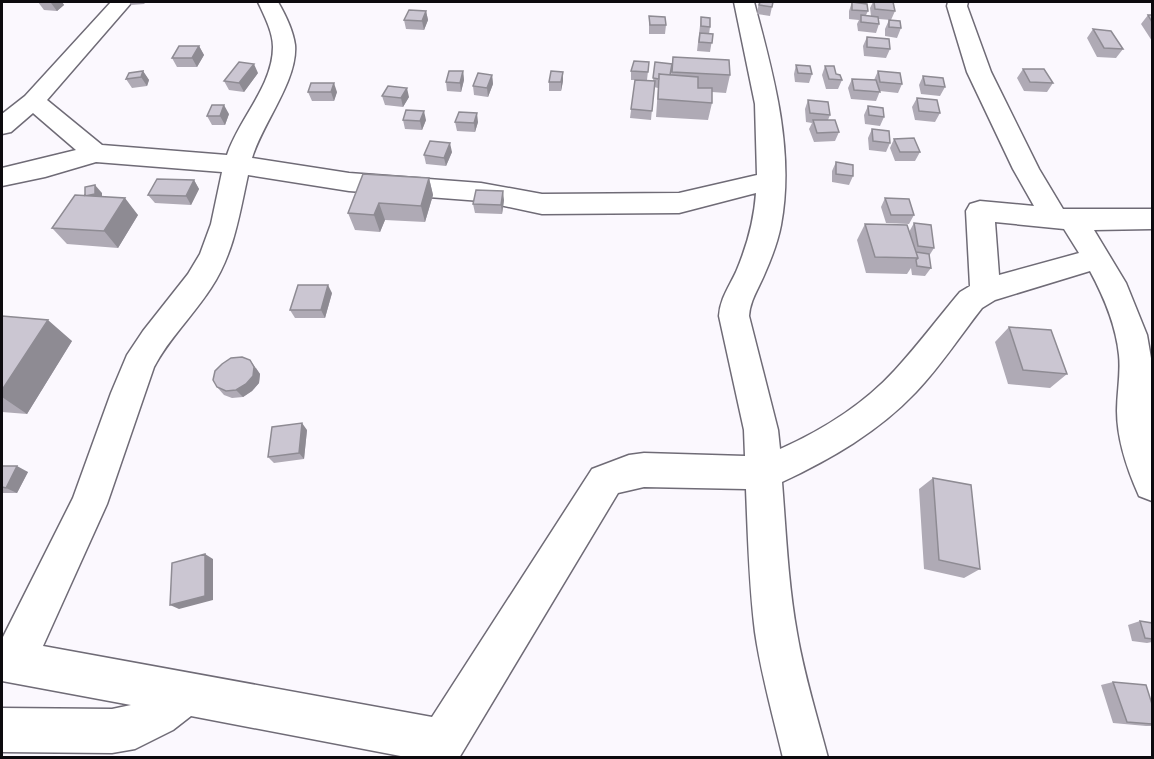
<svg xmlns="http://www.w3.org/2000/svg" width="1154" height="759" viewBox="0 0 1154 759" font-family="'IBM Plex Sans',sans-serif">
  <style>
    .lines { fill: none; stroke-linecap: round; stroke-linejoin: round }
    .minor-casing { stroke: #6f6b76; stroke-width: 3 }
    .minor { fill: #fff; fill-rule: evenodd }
    .wall { fill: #afaab5 }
    .shaded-wall { fill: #8e8b93 }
    .building { fill: #cbc6d2; stroke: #8e8b93; stroke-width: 1.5 }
  </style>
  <rect width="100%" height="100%" fill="#fbf8fe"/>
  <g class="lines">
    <defs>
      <path id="minor" d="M111 2H132L47 100 102 145 227 155C238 120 273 86 273 47 273 32 264 15 258 2H278C285 14 293 30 295 45 298 80 262 124 252 158L349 173 481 183 542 194 679 193 757 175 755 104 734 2H754C773 73 795 150 781 225 778 241 772 257 765 273 759 288 750 300 749 316L778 430 780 449C821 431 864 404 895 370 918 345 938 318 960 292L970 286 966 211 970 204 980 201 1034 206 1013 169 967 72 947 6 948 2H968L967 6 991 72 1039 169 1063 209H1152V229L1094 230 1126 283 1147 335 1152 364V501L1139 496C1127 469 1117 440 1117 411 1117 392 1121 373 1119 355 1116 325 1104 297 1090 271L995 300 982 308C960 336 940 367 916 392 878 432 831 459 782 482 786 532 788 583 797 633 804 675 817 716 828 758H783C773 716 761 674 755 632 749 584 748 537 746 489L644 487 618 493 459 758H411L191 716 173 730 135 749 112 753 2 752V708L112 709 131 705 2 681V639L73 498 111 393 127 355 143 331 188 274 200 254 211 224 222 172 96 162 45 177 2 186V168L76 150 33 113 11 132 2 134V114L25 96ZM248 175 349 191 481 201 542 214 679 213 756 193C754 221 747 246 736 272 729 287 720 299 719 316L744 430 745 456 644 453 629 455 592 469 432 717 43 646 107 504 154 367C169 338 193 316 211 288 234 253 239 216 248 175ZM995 222 1064 229 1079 253 999 275Z"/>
    </defs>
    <!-- minor casing -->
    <use href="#minor" class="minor-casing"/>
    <!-- minor -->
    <use href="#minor" class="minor"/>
  </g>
  <!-- wall -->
  <path class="wall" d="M38 2H62L64 5 57 11 44 10Z
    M129 2H146L144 4 131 5Z
    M759 2H773L770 16 757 14Z
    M852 2 868 11 866 15 871 16 870 8 873 2H893L895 11 891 20 879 19V24L876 33 858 31 857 24 859 20 849 19V11Z
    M426 11 428 20 424 30 406 29 404 20Z
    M1148 15H1152V41L1141 24Z
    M649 16 666 25 665 34H649Z
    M701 17 710 27 709 34H713L710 52 697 51Z
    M889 20 901 28 897 38 885 36V29Z
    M1093 29 1123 49 1116 58 1097 57 1087 38Z
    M867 37 890 49 886 58 864 56 863 46Z
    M199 46 204 55 197 67H177L172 58Z
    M673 57 730 75 726 93 712 92V103L708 120 656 117 658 88 654 87 651 120 630 118 635 80H631V71L649 62 647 80 653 81 655 62 671 75Z
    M796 65 812 74 809 83 795 82 794 74Z
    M825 66 842 80 838 89H826L822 75Z
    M1023 69 1053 83 1047 92 1024 91 1017 78Z
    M143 71 149 80 147 86 132 88 126 79Z
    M463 71 464 80 461 92 447 91 446 82Z
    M878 71 902 84 898 93 880 91 876 101 851 99 848 88 852 79 874 80Z
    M563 72V81L561 91H549V82Z
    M258 73 244 92 229 90 224 81Z
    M492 75 493 84 488 97 474 95 473 86Z
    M923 76 945 87 940 96 921 94 919 85Z
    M308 92H337L334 101H312Z
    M382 96 409 97 403 107 385 105Z
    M917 98 940 113 935 122 915 120 912 107Z
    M808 100 830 115 828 120 839 132 835 141 814 142 809 129 812 123 806 122 805 109Z
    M868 106 884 117 880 126 865 124 864 115Z
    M229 114 225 125H212L207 116Z
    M403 120H426L422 130 405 129Z
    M455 122H478L475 132 457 131Z
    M872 129 890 143 886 152 869 150 868 138Z
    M894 139 920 152 915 161H895L890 148Z
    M452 152 446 166 426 164 424 155Z
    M836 162 853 176 849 185 832 182V171Z
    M429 178 433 195 425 222 385 220 380 232 355 230 348 213Z
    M194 180 199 189 191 205 155 203 148 195Z
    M102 193V197L138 215 118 248 67 244 52 228 85 196Z
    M885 198 914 215 909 224 886 223 881 207Z
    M504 200 502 214 475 213 473 204Z
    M914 223 934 248 929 256 931 268 925 276 912 275 911 268 907 274 866 273 857 240 865 224 909 232Z
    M332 293 325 318H295L290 310Z
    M2 316 72 341 27 414 2 412Z
    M1009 327 1067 374 1050 388 1008 384 995 342Z
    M256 368 260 374 259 383 252 391 243 397 232 398 224 395 217 387Z
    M307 430 304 459 274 463 268 457Z
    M2 466 28 472 17 493H2Z
    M933 478 980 569 964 578 924 569 919 489Z
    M1140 621 1152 623V642L1147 643 1132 641 1128 625Z
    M1113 682 1152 704V726H1146L1113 723 1101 685Z"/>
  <!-- shaded-wall -->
  <path class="shaded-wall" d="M52 2H62L64 5 57 11 51 3Z
    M426 11 428 20 424 30 422 21Z
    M199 46 204 55 197 67 192 58Z
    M254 64 258 73 244 92 239 83Z
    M143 71 149 80 147 86 141 77Z
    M463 71 464 80 461 92 460 83Z
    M563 72V81L561 91V82Z
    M492 75 493 84 488 97 487 88Z
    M334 83 337 92 334 101 331 92Z
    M407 88 409 97 403 107 401 98Z
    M224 105 229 114 225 125 220 116Z
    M424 111 426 120 422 130 420 121Z
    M477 113 478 122 475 132 474 123Z
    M450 143 452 152 446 166 444 158Z
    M429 178 433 195 425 222 421 206Z
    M194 180 199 189 191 205 186 196Z
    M95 185 102 193V203L85 197Z
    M503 191 504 200 502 214 501 205Z
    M125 198 138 215 118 248 104 231Z
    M379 203 385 220 380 232 374 215Z
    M328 285 332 293 325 318 321 310Z
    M48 320 72 341 27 414 2 397V390Z
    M250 360 260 374 259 383 252 391 243 397 236 390Z
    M302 423 307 430 304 459 299 453Z
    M17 466 28 472 17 493 6 488Z
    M205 554 213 559V600L179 609 170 605Z"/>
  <!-- building -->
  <path class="building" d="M760 2H773L772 7 759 5Z
    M852 2 867 4 868 11 852 10Z
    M874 2H893L895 11 875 9Z
    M409 10 426 11 422 21 404 20Z
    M861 15 878 17 879 24 861 22Z
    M1148 15H1152V22Z
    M649 16 665 17 666 25H650Z
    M701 17 710 18V27L701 26Z
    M889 20 900 21 901 28 889 27Z
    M1093 29 1111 31 1123 49 1104 48Z
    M700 33 713 34 712 43 699 42Z
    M867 37 889 39 890 49 867 47Z
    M179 46H199L192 58H172Z
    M673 57 729 60 730 75 672 72Z
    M634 61 649 62 648 72 631 71Z
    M239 62 254 64 239 83 224 81Z
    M655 62 672 64 670 75 659 74V79L653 78Z
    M796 65 810 66 812 74 798 73Z
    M825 66H834L836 74 840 75 842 80 829 79Z
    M1023 69H1044L1053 83 1030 82Z
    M143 71 141 77 126 79 129 73Z
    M449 71H463L460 83 446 82Z
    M551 71 563 72 561 82H549Z
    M878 71 900 73 902 84 880 82Z
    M478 73 492 75 487 88 473 86Z
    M659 74 698 77V88H712V103L658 99Z
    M923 76 943 78 945 87 925 85Z
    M852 79 876 80 880 92 854 90Z
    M635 80 655 81 652 111 631 109Z
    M311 83H334L331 92H308Z
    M388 86 407 88 401 98 382 96Z
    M917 98 937 100 940 113 919 111Z
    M808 100 828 102 830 115 810 113Z
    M212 105H224L220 116H207Z
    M868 106 883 108 884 117 869 115Z
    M406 110 424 111 420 121 403 120Z
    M459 112 477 113 474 123 455 122Z
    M813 120H835L839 132 817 133Z
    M872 129 889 131 890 143 873 141Z
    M914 138 920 152H900L894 139Z
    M430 141 450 143 444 158 424 155Z
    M836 162 853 165V176L836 174Z
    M363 174 429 178 421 206 379 203 374 215 348 213Z
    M157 179 194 180 186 196 148 195Z
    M95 185V194L85 196V187Z
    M476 190 503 191 501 205 473 204Z
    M75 195 125 198 104 231 52 228Z
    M885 198 909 199 914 215H891Z
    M914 223 931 225 934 248 918 246Z
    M865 224 907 225 918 258 875 257Z
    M916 252 929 254 931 268 917 266 916 260 918 258Z
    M298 285H328L321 310H290Z
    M2 316 48 320 2 390Z
    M1009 327 1051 330 1067 374 1023 370Z
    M242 357 250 360 254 367 253 376 246 384 236 390 226 391 217 387 213 380 215 371 222 364 231 358Z
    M302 423 299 453 268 457 272 427Z
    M2 466H17L6 488 2 487Z
    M933 478 971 485 980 569 939 560Z
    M205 554V596L170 605 172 563Z
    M1140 621 1152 623V639L1145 638Z
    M1113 682 1146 685 1152 704V724L1127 722Z"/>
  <!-- border -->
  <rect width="1154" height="759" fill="none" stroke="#0c0a0e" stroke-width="6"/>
</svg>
